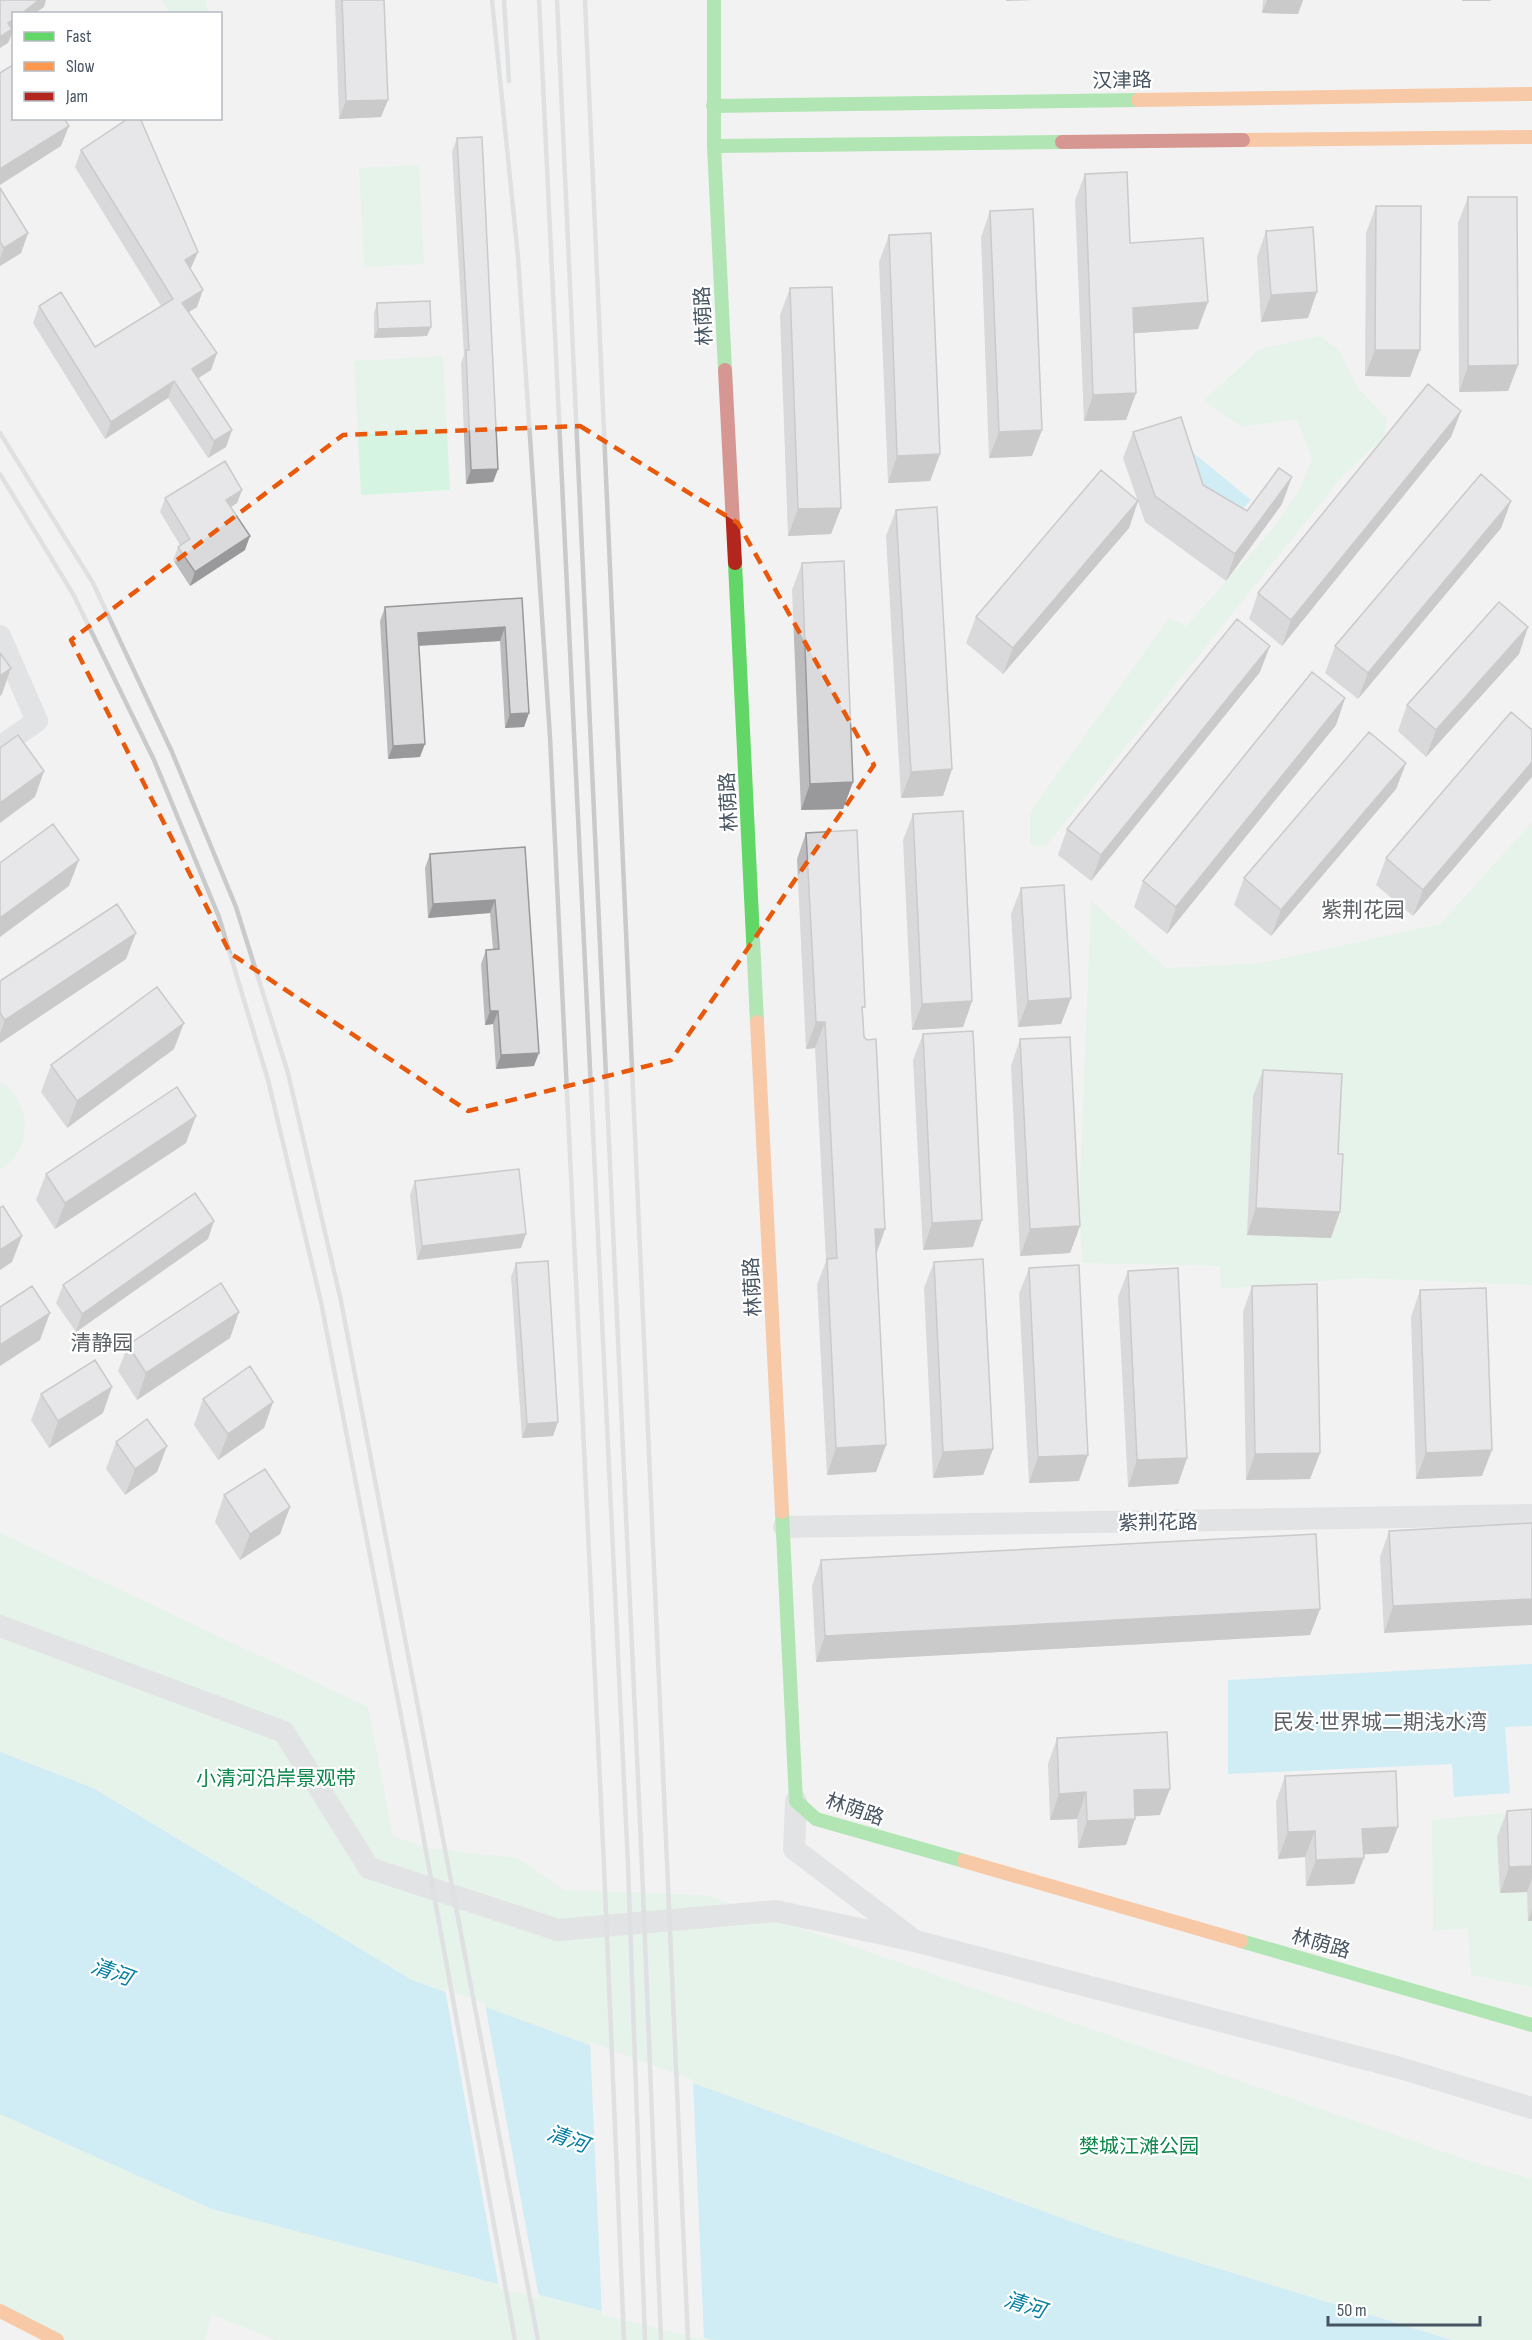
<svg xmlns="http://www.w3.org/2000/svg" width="1532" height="2340" viewBox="0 0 1532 2340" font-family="'Sofia Sans Condensed','Noto Sans SC',sans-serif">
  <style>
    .green { fill: #d5f4e1 }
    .water { fill: #a6e4f5 }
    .pier { fill: #f3f2f2 }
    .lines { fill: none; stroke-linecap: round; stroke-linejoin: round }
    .street { stroke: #ced1d3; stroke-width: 22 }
    .fast { stroke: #63d668; stroke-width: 14 }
    .slow { stroke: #ff974d; stroke-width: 14 }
    .jam { stroke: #b3261e; stroke-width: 14 }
    .rail { stroke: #c8cacc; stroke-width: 4.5 }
    .wall { fill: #bbbbbe }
    .shaded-wall { fill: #99999b }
    .building { fill: #dadadd; stroke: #99999b; stroke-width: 1.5 }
    .marked { fill: none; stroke: #e8590c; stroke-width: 4.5; stroke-dasharray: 12 8; stroke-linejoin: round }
    .labels { text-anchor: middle; stroke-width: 4.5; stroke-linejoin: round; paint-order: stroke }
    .street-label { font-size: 20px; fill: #475562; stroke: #fff }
    .park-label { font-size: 20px; fill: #0d884b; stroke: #fff }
    .neighbourhood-label { font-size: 21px; fill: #5d6267; stroke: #fff }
    .water-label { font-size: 21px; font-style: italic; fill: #037fa2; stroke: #fff }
  </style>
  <rect width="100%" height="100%" fill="#f3f2f2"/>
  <!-- green -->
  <path class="green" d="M161 0H206L208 13H170Z
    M419 165 424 264 364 267 359 168Z
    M1320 336 1338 349 1358 388 1387 419 1384 438 1345 473 1046 846 1030 845V812L1169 618 1186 626 1271 531 1299 491 1312 459 1297 419 1241 427 1204 400 1260 349Z
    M443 356 450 490 361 495 354 361Z
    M1532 822V1285L1358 1278 1221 1289 1220 1266 1082 1263 1079 1206 1091 900 1166 968 1262 963 1440 924Z
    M0 1082C33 1101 33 1151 0 1170Z
    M0 1533 368 1707 393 1836 426 1848 517 1858 564 1890 706 1895 1470 2161 1532 2179V2340H1453L1108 2235 412 1980 93 1788 0 1752Z
    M1532 1810V1987L1471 1975 1468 1928 1433 1931 1432 1820Z
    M0 2114 212 2209 713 2340H275L212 2314 205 2340H57L0 2311Z"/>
  <!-- water -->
  <path class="water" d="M1181 443 1251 500 1230 522 1196 498Z
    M1532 1664V1726L1505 1727 1510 1793 1454 1797 1452 1764 1228 1774V1680Z
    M0 1752 93 1788 412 1980 1108 2235 1452 2340H713L212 2209 0 2114Z"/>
  <!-- pier -->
  <path class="pier" d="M445 1989 485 2004 539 2298 499 2288Z
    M590 2042 693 2080 704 2340 602 2315Z"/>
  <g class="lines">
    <!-- street -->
    <path class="street" d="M0 636 37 721 0 747
      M784 1527 1532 1515
      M0 1626 284 1732 369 1868 558 1930 776 1911 915 1941
      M796 1801 794 1849 915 1941 1400 2068 1532 2108"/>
    <!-- fast -->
    <path class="fast" d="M714 0V146L725 370
      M713 106 1138 100
      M714 146 1062 142
      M735 563 757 1022
      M782 1512 796 1801 816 1819 964 1861
      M1241 1941 1532 2025"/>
    <!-- slow -->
    <path class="slow" d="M1138 100 1532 94
      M1243 140 1532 137
      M757 1022 782 1512
      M964 1861 1241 1941
      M0 2311 57 2340"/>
    <!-- jam -->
    <path class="jam" d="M1062 142 1243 140
      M725 370 735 563"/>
    <!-- rail -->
    <path class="rail" d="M492 0 518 257 550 737 604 1866 624 2340
      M504 0 509 81
      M539 0 628 1865 645 2340
      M557 0 642 1867 661 2340
      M585 0 688 2340
      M0 433 93 583 172 752 236 907 288 1073 341 1301 538 2340
      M0 474 73 594 154 760 219 917 268 1080 321 1302 407 1747 515 2340"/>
  </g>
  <!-- wall -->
  <path class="wall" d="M335 0H384L381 117 339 119Z
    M1263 0H1303L1298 14 1262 13Z
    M457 138 498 469 493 482 466 484 461 363 464 355 452 152Z
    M81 150 191 268 190 269 197 307 189 312 217 353 211 370 198 378 226 447 208 458 168 398 105 439 33 323 39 306 95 347 161 306 75 167Z
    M1085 174 1130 243 1198 329 1134 333 1136 393 1126 420 1084 421 1075 200Z
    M0 188 28 233 21 253 0 266Z
    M1468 197 1518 365 1508 391 1459 392 1458 223Z
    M1376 206 1420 350 1410 377 1365 376 1366 233Z
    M990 211 1032 456 989 458 981 237Z
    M1266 231 1308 318 1261 322 1257 257Z
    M889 235 940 454 930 481 888 483 879 262Z
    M790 288 841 508 831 534 788 536 780 315Z
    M377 303 427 336 374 338V313Z
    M1461 411 1451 437 1282 646 1249 619 1258 593Z
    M1133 432 1203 485 1247 511 1282 504 1226 581 1145 522 1123 458Z
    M242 490 237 503 231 507 245 550 190 586 173 560 178 547 180 545 160 512 165 498Z
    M1138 501 1129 528 1003 674 966 643 976 617Z
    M1511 501 1501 528 1358 699 1325 673 1335 646Z
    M896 510 952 769 943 796 901 798 886 536Z
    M802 563 853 782 843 809 801 810 792 590Z
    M522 598 529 713 524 727 505 728 500 641 419 646 420 757 388 759 380 621 385 607Z
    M1528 627 1519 654 1426 757 1398 731 1407 705Z
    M1260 672 1091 881 1058 855 1067 829Z
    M1345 698 1336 725 1167 934 1134 907 1143 881Z
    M1532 730 1413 916 1376 885 1386 858Z
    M1406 763 1396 789 1271 936 1234 905 1244 878Z
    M913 814 972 1001 963 1027 912 1030 903 840Z
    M806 833 863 1013 886 1445 876 1472 827 1475 817 1285 826 1261 815 1048 806 1049 797 859Z
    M525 847 534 1066 496 1069 493 1024 485 1025 481 964 486 950H493L490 913 428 918 425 868 430 854Z
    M1021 888 1071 998 1061 1024 1018 1027 1011 914Z
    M126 959 0 1043V981Z
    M923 1034 973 1247 923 1250 913 1060Z
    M1020 1039 1080 1226 1070 1253 1020 1256 1011 1066Z
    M174 1049 67 1128 41 1092 51 1065Z
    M1263 1070 1331 1238 1247 1235 1253 1096Z
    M186 1143 55 1229 36 1200 46 1174Z
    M415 1181 521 1248 417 1260 410 1195Z
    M208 1239 76 1332 56 1303 63 1285Z
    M934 1262 993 1449 983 1475 933 1478 924 1288Z
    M516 1263 553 1436 522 1438 511 1277Z
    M1029 1268 1079 1481 1029 1483 1019 1294Z
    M1128 1271 1187 1458 1178 1484 1128 1487 1118 1297Z
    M1252 1286 1320 1453 1310 1479 1246 1480 1243 1312Z
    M1420 1290 1482 1476 1416 1479 1411 1317Z
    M239 1312 230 1338 137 1400 118 1371 128 1345Z
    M41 1394 103 1413 49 1448 31 1420Z
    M203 1399 273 1402 264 1428 218 1460 194 1425Z
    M116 1442 167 1446 157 1472 125 1495 106 1469Z
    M224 1495 290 1507 280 1534 240 1560 215 1522Z
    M1532 1523 1384 1633 1380 1557 1389 1531Z
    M821 1560 1320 1609 1310 1635 816 1662 812 1586Z
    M1057 1738 1160 1815 1135 1816 1126 1845 1078 1848 1077 1819 1050 1820 1048 1764Z
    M1285 1776 1388 1853 1363 1854 1354 1884 1306 1886 1305 1857 1278 1859 1276 1802Z
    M1532 1809V1921H1528L1527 1892 1500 1893 1497 1837 1507 1811Z"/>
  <!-- shaded-wall -->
  <path class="shaded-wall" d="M39 0H46L44 7 34 14H21Z
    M1006 0H1035L1006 1Z
    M1267 0H1303L1298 14 1262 13Z
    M1462 0H1491L1490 1H1462Z
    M14 19V29L8 43 0 48V37L8 23Z
    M388 100 381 117 339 119 346 101Z
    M69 126 61 146 0 185V169Z
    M28 233 21 253 0 266V259L4 248Z
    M198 252 191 268 178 277 185 260Z
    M203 290 197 307 176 320 182 303Z
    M1317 292 1308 318 1261 322 1271 295Z
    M1208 302 1198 329 1123 334 1133 308Z
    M431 327 427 336 374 338 378 329Z
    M1375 350H1420L1410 377 1365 376Z
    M217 353 211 370 186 386 192 369Z
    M1518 365 1508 391 1459 392 1468 366Z
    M174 381 168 398 105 439 111 422Z
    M1136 393 1126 420 1084 421 1093 395Z
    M1461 411 1451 437 1282 646 1291 620Z
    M232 430 226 447 208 458 214 441Z
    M1042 430 1032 456 989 458 999 432Z
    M940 454 930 481 888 483 897 456Z
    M498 469 493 482 466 484 471 470Z
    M1292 477 1282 504 1226 581 1235 554Z
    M242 490 237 503 221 513 226 500Z
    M1138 501 1129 528 1003 674 1013 648Z
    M1511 501 1501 528 1358 699 1368 673Z
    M841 508 831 534 788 536 798 509Z
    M250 536 245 550 190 586 195 572Z
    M505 627 500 641 413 646 418 633Z
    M1528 627 1519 654 1426 757 1436 730Z
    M1270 646 1260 672 1091 881 1101 855Z
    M11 668 2 694 0 696V676Z
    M1345 698 1336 725 1167 934 1176 907Z
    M529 713 524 727 505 728 510 714Z
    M425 744 420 757 388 759 393 746Z
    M1532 762V777L1413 916 1423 890Z
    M1406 763 1396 789 1271 936 1281 910Z
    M952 769 943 796 901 798 911 772Z
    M44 771 35 797 0 823V803Z
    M853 782 843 809 801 810 810 784Z
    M79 860 69 886 0 937V918Z
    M495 900 490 913 428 918 433 904Z
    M136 933 126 959 0 1043V1033L5 1020Z
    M1071 998 1061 1024 1018 1027 1028 1001Z
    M972 1001 963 1027 912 1030 922 1004Z
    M490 1011H498L493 1024 485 1025Z
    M816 1022H825L815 1048 806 1049Z
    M184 1023 174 1049 67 1128 77 1101Z
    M539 1053 534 1066 496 1069 501 1055Z
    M196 1116 186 1143 55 1229 65 1203Z
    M1256 1208 1340 1212 1331 1238 1247 1235Z
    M982 1220 973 1247 923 1250 932 1223Z
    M214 1221 208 1239 76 1332 82 1314Z
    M1080 1226 1070 1253 1020 1256 1030 1229Z
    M875 1229H885L876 1255Z
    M526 1234 521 1248 417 1260 422 1246Z
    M22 1236 12 1262 0 1270V1250Z
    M239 1312 230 1338 137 1400 146 1373Z
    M50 1313 40 1340 0 1366V1345Z
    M112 1387 103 1413 49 1448 58 1421Z
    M273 1402 264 1428 218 1460 228 1434Z
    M558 1422 553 1436 522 1438 527 1424Z
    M886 1445 876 1472 827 1475 836 1448Z
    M167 1446 157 1472 125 1495 135 1469Z
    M993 1449 983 1475 933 1478 943 1452Z
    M1492 1450 1482 1476 1416 1479 1426 1453Z
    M1320 1453 1310 1479 1246 1480 1255 1454Z
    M1088 1455 1079 1481 1029 1483 1038 1457Z
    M1187 1458 1178 1484 1128 1487 1137 1460Z
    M290 1507 280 1534 240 1560 250 1534Z
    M1532 1599V1625L1384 1633 1393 1606Z
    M1320 1609 1310 1635 816 1662 825 1636Z
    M1170 1789 1160 1815 1124 1817 1134 1790Z
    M1086 1792 1077 1819 1050 1820 1059 1794Z
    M1135 1819 1126 1845 1078 1848 1087 1821Z
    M1398 1827 1388 1853 1353 1855 1362 1829Z
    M1315 1831 1305 1857 1278 1859 1288 1832Z
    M1364 1858 1354 1884 1306 1886 1316 1860Z
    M1532 1866V1878L1527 1892 1500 1893 1509 1867Z
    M1532 1909V1921H1528Z"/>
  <!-- building -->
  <path class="building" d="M0 0H39L21 14H14V19L8 23 12 29 0 37Z
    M342 0H384L388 100 346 101Z
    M14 64V118H64L69 126 0 169V73Z
    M129 118H140L198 252 185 260 203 290 182 303 217 353 192 369 232 430 214 441 174 381 111 422 39 306 61 292 95 347 173 299 81 150Z
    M482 137 498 469 471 470 466 350H469L457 138Z
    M1127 172 1130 243 1203 238 1208 302 1133 308 1136 393 1093 395 1085 174Z
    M0 188 28 233 4 248 0 242Z
    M1468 197H1517L1518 365 1468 366Z
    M1376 206H1421L1420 350H1375Z
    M1033 209 1042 430 999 432 990 211Z
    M1313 227 1317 292 1271 295 1266 231Z
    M931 233 940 454 897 456 889 235Z
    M832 287 841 508 798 509 790 288Z
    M430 301 431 327 378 329 377 303Z
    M1428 384 1461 411 1291 620 1258 593Z
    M1181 417 1203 485 1247 511 1279 468 1292 477 1235 554 1155 496 1133 432Z
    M225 461 242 490 226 500 250 536 195 572 178 547 190 539 165 498Z
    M1101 470 1138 501 1013 648 976 617Z
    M1481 474 1511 501 1368 673 1335 646Z
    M937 507 952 769 911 772 896 510Z
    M844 561 853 782 810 784 802 563Z
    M522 598 529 713 510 714 505 627 418 633 425 744 393 746 385 607Z
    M1499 602 1528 627 1436 730 1407 705Z
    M1237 619 1270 646 1101 855 1067 829Z
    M0 653 11 668 0 676Z
    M1312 672 1345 698 1176 907 1143 881Z
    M1511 712 1532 730V762L1423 890 1386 858Z
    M1369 732 1406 763 1281 910 1244 878Z
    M18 735 44 771 0 803V748Z
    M963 811 972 1001 922 1004 913 814Z
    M53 824 79 860 0 918V863Z
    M857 830 865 1007H862L864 1037 867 1040 876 1039 885 1229H875L886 1445 836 1448 827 1259 837 1258 825 1022H816L806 833Z
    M525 847 539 1053 501 1055 498 1011H490L486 950 499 949 495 900 433 904 430 854Z
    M1064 885 1071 998 1028 1001 1021 888Z
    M117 904 136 933 5 1020 0 1013V981Z
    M157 987 184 1023 77 1101 51 1065Z
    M973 1031 982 1220 932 1223 923 1034Z
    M1070 1037 1080 1226 1030 1229 1020 1039Z
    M1263 1070 1342 1074 1338 1154H1343L1340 1212 1256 1208Z
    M177 1087 196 1116 65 1203 46 1174Z
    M519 1169 526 1234 422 1246 415 1181Z
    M195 1193 214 1221 82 1314 63 1285Z
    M3 1206 22 1236 0 1250V1208Z
    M983 1259 993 1449 943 1452 934 1262Z
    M548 1261 558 1422 527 1424 516 1263Z
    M1079 1265 1088 1455 1038 1457 1029 1268Z
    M1178 1268 1187 1458 1137 1460 1128 1271Z
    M221 1283 239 1312 146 1373 128 1345Z
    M1317 1284 1320 1453 1255 1454 1252 1286Z
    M32 1286 50 1313 0 1345V1307Z
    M1486 1288 1492 1450 1426 1453 1420 1290Z
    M95 1360 112 1387 58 1421 41 1394Z
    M250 1366 273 1402 228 1434 203 1399Z
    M147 1419 167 1446 135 1469 116 1442Z
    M265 1469 290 1507 250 1534 224 1495Z
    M1532 1523V1599L1393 1606 1389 1531Z
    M1316 1534 1320 1609 825 1636 821 1560Z
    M1167 1732 1170 1789 1134 1790 1135 1819 1087 1821 1086 1792 1059 1794 1057 1738Z
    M1396 1771 1398 1827 1362 1829 1364 1858 1316 1860 1315 1831 1288 1832 1285 1776Z
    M1532 1809V1866L1509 1867 1507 1811Z"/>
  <!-- marked area -->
  <path d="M0 0H1532V2340H0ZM580 426 738 523 874 765 671 1060 468 1111 230 953 71 640 343 435Z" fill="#f3f2f2" fill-opacity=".55" fill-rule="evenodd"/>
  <path class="marked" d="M580 426 738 523 874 765 671 1060 468 1111 230 953 71 640 343 435Z"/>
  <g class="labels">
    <!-- street labels -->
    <g class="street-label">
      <text transform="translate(1122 80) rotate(-1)" y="7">汉津路</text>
      <text transform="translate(703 316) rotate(-93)" y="7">林荫路</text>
      <text transform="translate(728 802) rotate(-93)" y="7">林荫路</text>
      <text transform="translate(752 1287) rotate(-93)" y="7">林荫路</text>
      <text transform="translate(1158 1522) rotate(-1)" y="7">紫荆花路</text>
      <text transform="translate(855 1809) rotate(19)" y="7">林荫路</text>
      <text transform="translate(1321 1943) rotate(16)" y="7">林荫路</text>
    </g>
    <!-- park labels -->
    <g class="park-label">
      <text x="276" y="1785">小清河沿岸景观带</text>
      <text x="1139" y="2153">樊城江滩公园</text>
    </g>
    <!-- neighbourhood labels -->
    <g class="neighbourhood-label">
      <text x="1363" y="917">紫荆花园</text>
      <text x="102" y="1350">清静园</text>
      <text x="1380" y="1729">民发·世界城二期浅水湾</text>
    </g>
    <!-- water labels -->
    <g class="water-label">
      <text transform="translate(112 1972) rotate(20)" y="7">清河</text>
      <text transform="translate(568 2139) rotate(20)" y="7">清河</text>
      <text transform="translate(1025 2305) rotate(18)" y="7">清河</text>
    </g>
  </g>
  <!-- legend -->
  <rect x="12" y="12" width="210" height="108" fill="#ffffff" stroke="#b5bbc0" stroke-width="1.5"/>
  <rect x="24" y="32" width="30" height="9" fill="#63d668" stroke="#b5bbc0" stroke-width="1.5"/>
  <text x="66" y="42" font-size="18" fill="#475562">Fast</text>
  <rect x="24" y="62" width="30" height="9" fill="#ff974d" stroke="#b5bbc0" stroke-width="1.5"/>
  <text x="66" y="72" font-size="18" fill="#475562">Slow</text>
  <rect x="24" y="92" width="30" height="9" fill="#b3261e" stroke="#b5bbc0" stroke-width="1.5"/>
  <text x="66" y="102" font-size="18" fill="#475562">Jam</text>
  <!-- scale -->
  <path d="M1328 2316v9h152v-9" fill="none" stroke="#475562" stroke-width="3"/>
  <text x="1337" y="2316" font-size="18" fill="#475562" stroke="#ffffff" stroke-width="4.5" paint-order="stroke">50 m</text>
</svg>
